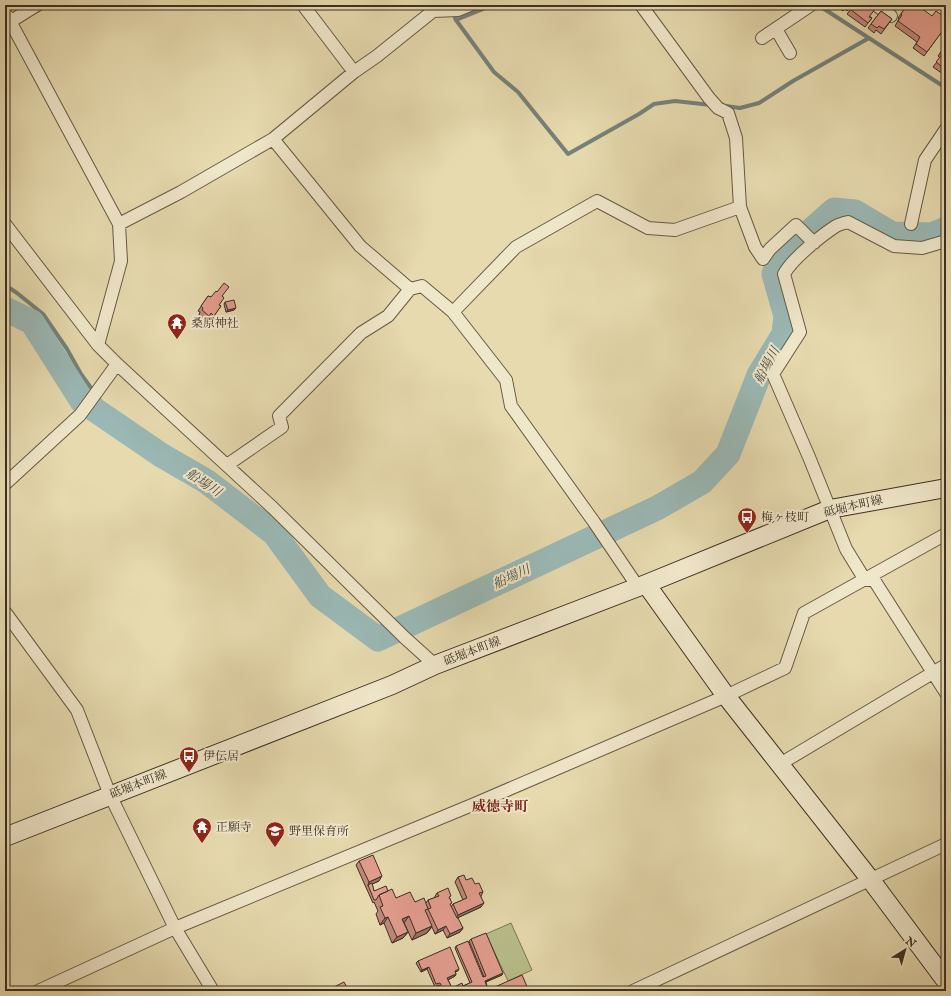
<svg xmlns="http://www.w3.org/2000/svg" width="951" height="996" viewBox="0 0 951 996" font-family="'IM FELL English','Noto Serif JP',serif">
  <style>
    .green { fill: #b8be88; stroke: #7a7756 }
    .lines { fill: none; stroke-linecap: round; stroke-linejoin: round }
    .stream { stroke: #74827b; stroke-width: 4 }
    .river { stroke: #9ab8b5; stroke-width: 25 }
    .street-casing { stroke: #665a46; stroke-width: 14 }
    .secondary-casing { stroke: #3c3023; stroke-width: 20 }
    .street { stroke: #efe7ca; stroke-width: 12 }
    .secondary { stroke: #efe7ca; stroke-width: 18 }
    .wall { fill: #c3877a; stroke: #3c3023 }
    .shaded-wall { fill: #9f6e63; stroke: #3c3023 }
    .building { fill: #e39d8e; stroke: #3c3023 }
    .labels { text-anchor: middle; stroke-width: 4; stroke-linejoin: round; paint-order: stroke }
    .poi-label { font-size: 12px; fill: #3c3023; stroke: #efe7ca; text-anchor: start }
    .street-label { font-size: 12px; fill: #3c3023; stroke: #efe7ca }
    .water-label { font-size: 13px; font-style: italic; fill: #4f4b40; stroke: #efe7ca }
    .quarter-label { font-size: 14px; font-weight: bold; fill: #7a1f14; stroke: #efe7ca }
  </style>
  <rect width="100%" height="100%" fill="#e6daae"/>
  <filter id="stains"><feTurbulence type="fractalNoise" baseFrequency=".005" numOctaves="4"/><feColorMatrix values="0 0 0 0 .2 0 0 0 0 .09 0 0 0 0 .02 0 0 0 .5 -.17"/></filter>
  <radialGradient id="worn" r=".72"><stop offset=".6" stop-color="#630" stop-opacity="0"/><stop offset="1" stop-color="#630" stop-opacity=".3"/></radialGradient>
  <!-- green -->
  <path class="green" d="M511 923 532 970 508 981 486 934Z"/>
  <g class="lines">
    <!-- stream -->
    <path class="stream" d="M818 5 946 88
      M37 11 47 5
      M455 18 456 20 493 5
      M456 20 494 72 518 92 568 154 639 114 654 104 675 101 711 105
      M726 106 740 108 759 103 793 81 869 38
      M5 285 17 293 43 314 67 349 81 374 104 406 130 424 161 455"/>
    <!-- river -->
    <path class="river" d="M5 309 32 322 82 401 161 455 206 481 274 533 320 596 378 639 657 508 702 482 728 454 759 375 784 334 786 316 774 274 780 258 834 210 855 212 892 234 931 235 946 229"/>
    <defs>
      <path id="street" d="M303 5 354 72
        M641 5 709 98 718 108 728 113 736 138 740 207 755 247 763 259 770 249 796 225 814 243
        M876 5 891 16
        M5 13 10 21 119 224
        M5 25 37 5
        M776 29 790 53
        M762 38 811 5
        M273 139 360 246 410 289 422 286 453 312 506 380 511 406 594 522 638 587
        M5 224 98 345 117 364 273 508 404 637 435 665
        M911 224 925 160 946 129
        M453 312 516 247 597 201 648 228 675 230 740 207
        M98 345 121 261 119 224 181 192 273 139 354 72 377 56 433 11 458 10 470 5
        M227 465 282 427 279 416 361 333 388 316 410 289
        M5 484 80 415 117 364
        M865 580 846 549 809 457 773 374 800 332 784 274C792 259 822 235 836 226 840 224 844 223 848 222L894 246 922 248 946 241
        M865 580H874L946 693
        M5 612 77 710 110 795 175 928 213 991
        M780 764 946 665
        M38 991 175 928 472 805 726 696 785 668 804 613 946 534
        M633 991 946 844"/>
      <path id="secondary" d="M646 584 726 696 870 879 946 981
        M5 837 392 685 435 665 646 584 830 509 946 488"/>
    </defs>
    <!-- street casing -->
    <use href="#street" class="street-casing"/>
    <!-- secondary casing -->
    <use href="#secondary" class="secondary-casing"/>
    <!-- street -->
    <use href="#street" class="street"/>
    <!-- secondary -->
    <use href="#secondary" class="secondary"/>
  </g>
  <!-- wall -->
  <path class="wall" d="M839 5H851L847 11 845 9 843 11 838 7Z
    M854 5 872 18 865 27 847 14Z
    M907 5 946 26 924 56 913 48 917 42 895 26 899 19 898 18Z
    M881 11 892 19 881 34 876 30 874 33 868 28Z
    M945 46 946 70 943 74 933 67 940 58 938 56Z
    M208 296 211 297 223 296 219 305 221 306 211 320 208 318 206 320 199 315 200 312 198 311Z
    M225 302 234 310 226 312 224 304Z
    M359 861 379 881 372 884 374 891H388L396 898 415 902 426 903 428 900 434 898 437 893 450 898V905L451 907 453 904 463 900 455 882 458 877 475 884 483 892 481 896V907L457 918 463 928 460 932 447 938 443 930 435 934 432 927 427 933 412 940 404 923 408 932 403 938 392 943 384 923 380 925 376 914 378 911 374 902 373 903 356 865Z
    M471 939 502 975 486 982 488 990 529 991H442L439 985 435 987 427 969 421 972 416 963 418 961 459 969 458 971 455 972 456 974 455 976 448 980 452 988 463 986 470 983 455 948 456 946 483 977H484L469 941Z"/>
  <!-- shaded-wall -->
  <path class="shaded-wall" d="M236 308 234 310 226 312 228 310Z
    M382 876 379 881 368 886V885L369 882Z
    M484 903 481 907 455 919 458 915Z
    M409 916 404 923 402 919Z
    M388 917 384 923 380 925 385 918Z
    M432 926 427 933 412 940 416 933Z
    M446 926 443 930 435 934 438 930Z
    M463 928 460 932 447 938 450 934Z
    M408 932 403 938 392 943 397 937Z
    M429 967 427 969 421 972 422 970Z
    M503 973 502 975 483 983 485 981Z
    M456 974 455 976 446 981 447 978Z"/>
  <!-- building -->
  <path class="building" d="M854 5H870L875 9 869 17 872 18 868 23 850 9Z
    M907 5H917L932 16 936 11 946 18V26L927 52 916 44 920 37 898 21 902 15 901 14Z
    M881 11 892 19 884 29 879 26 877 28 871 24Z
    M945 46H946V70L936 62 943 53 941 52Z
    M224 283 229 287 222 296 224 298 219 305 221 306 214 316 211 313 209 316 202 310 203 308 201 306 208 296 211 297 216 291 217 292Z
    M234 300 236 308 228 310 225 302Z
    M373 855 382 876 369 882 359 861Z
    M464 875 466 880 472 878 475 884 479 883 483 892 479 893 484 903 458 915 453 904 467 898 458 877Z
    M372 883 374 891 386 886 388 891 379 895 376 900H374L368 885Z
    M448 888 451 896 449 897 452 903 450 904 457 918H458L463 928 450 934 446 926 438 930 428 909 431 908 428 900 439 896 437 893Z
    M392 889 396 898 410 892 415 902 424 898 428 909 425 910 432 926 416 933 409 916 402 919 408 932 397 937 388 917 385 918 380 907 383 906 379 895Z
    M486 933 503 973 485 981 488 990 522 975 529 991H444L440 983 436 984 429 967 422 970 418 961 450 947 459 969 455 971 456 974 447 978 452 988 462 983 463 986 472 982 456 946 468 941 483 977 486 976 471 939Z
    M344 982 349 991H329L328 990Z"/>
  <!-- icons -->
  <defs>
    <symbol id="temple-pin" viewBox="-11 -11 22 30"><path d="M0 17L-7.5 6A9.5 9.5 0 1 1 7.5 6Z" fill="#8f2418" stroke="#efe7ca"/><path d="M0-6L5-2H3V0L6.5 2.5H4V6H1.5V3h-3V6H-4V2.5H-6.5L-3 0V-2H-5Z" fill="#fff"/></symbol>
    <symbol id="bus-pin" viewBox="-11 -11 22 30"><path d="M0 17L-7.5 6A9.5 9.5 0 1 1 7.5 6Z" fill="#8f2418" stroke="#efe7ca"/><path d="M-5-6H5V4H4V6H2V4H-2V6H-4V4H-5ZM-3.5-4V0h7V-4ZM-3.5 1.2v1.5H-2V1.2ZM2 1.2v1.5H3.5V1.2Z" fill="#fff"/></symbol>
    <symbol id="school-pin" viewBox="-11 -11 22 30"><path d="M0 17L-7.5 6A9.5 9.5 0 1 1 7.5 6Z" fill="#8f2418" stroke="#efe7ca"/><path d="M0-5L7-2L0 1L-7-2ZM-4 1L0 2.5L4 1V4Q0 6-4 4Z" fill="#fff"/></symbol>
  </defs>
  <g fill-rule="evenodd">
    <use href="#temple-pin" x="166" y="312" width="22" height="30"/>
    <use href="#bus-pin" x="736" y="506" width="22" height="30"/>
    <use href="#bus-pin" x="178" y="745" width="22" height="30"/>
    <use href="#temple-pin" x="191" y="816" width="22" height="30"/>
    <use href="#school-pin" x="264" y="820" width="22" height="30"/>
  </g>
  <g class="labels">
    <!-- poi labels -->
    <g class="poi-label">
      <text x="191" y="327">桑原神社</text>
      <text x="761" y="521">梅ヶ枝町</text>
      <text x="203" y="760">伊伝居</text>
      <text x="216" y="831">正願寺</text>
      <text x="289" y="835">野里保育所</text>
    </g>
    <!-- street labels -->
    <g class="street-label">
      <text transform="translate(853 506) rotate(-13)" y="4">砥堀本町線</text>
      <text transform="translate(472 651) rotate(-21)" y="4">砥堀本町線</text>
      <text transform="translate(138 784) rotate(-21)" y="4">砥堀本町線</text>
    </g>
    <!-- water labels -->
    <g class="water-label">
      <text transform="translate(766 365) rotate(-62)" y="5">船場川</text>
      <text transform="translate(204 482) rotate(33)" y="5">船場川</text>
      <text transform="translate(511 576) rotate(-25)" y="5">船場川</text>
    </g>
    <!-- quarter labels -->
    <g class="quarter-label">
      <text x="500" y="811">威徳寺町</text>
    </g>
  </g>
  <!-- margin -->
  <rect width="951" height="996" fill="none" stroke="#e6daae" stroke-width="20"/>
  <rect x="6" y="6" width="939" height="984" fill="none" stroke="#3c3023" stroke-width="2"/>
  <rect x="10" y="10" width="931" height="976" fill="none" stroke="#3c3023"/>
  <!-- north arrow -->
  <g transform="translate(905 950) rotate(37)" stroke="#efe7ca" stroke-width="3" paint-order="stroke">
  <path d="M0-3L7 15L0 10L-7 15Z" fill="#3c3023"/>
  <text y="-6" font-size="11" font-weight="bold" text-anchor="middle" fill="#3c3023">N</text>
  </g>
  <rect width="100%" height="100%" filter="url(#stains)"/>
  <rect width="100%" height="100%" fill="url(#worn)"/>
</svg>
